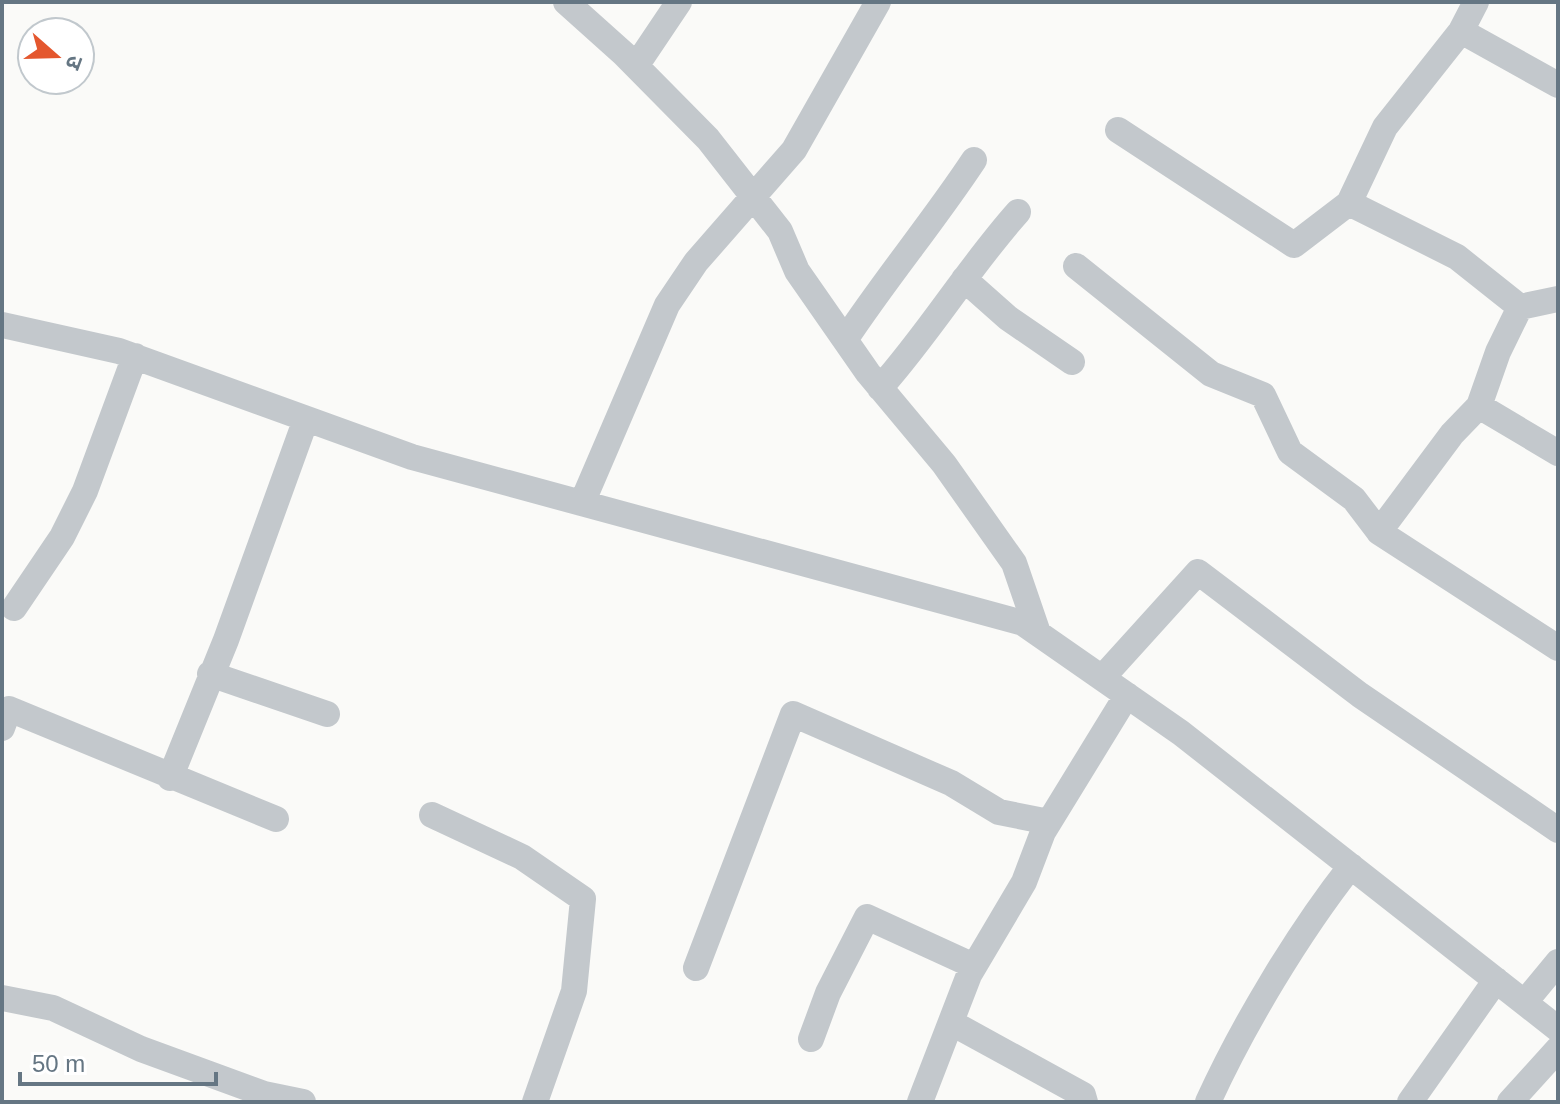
<svg xmlns="http://www.w3.org/2000/svg" width="1560" height="1104" viewBox="0 0 1560 1104" font-family="Arial,'Noto Sans Devanagari',sans-serif">
  <style>
    .lines { fill: none; stroke-linecap: round; stroke-linejoin: round }
    .minor { stroke: #c3c8cc; stroke-width: 26 }
  </style>
  <rect width="100%" height="100%" fill="#fafaf8"/>
  <g class="lines">
    <!-- minor -->
    <path class="minor" d="M566 2 624 54 708 139 780 231 797 271 868 373 944 464 1014 563 1038 633
      M1476 2 1461 31 1558 85
      M636 66 679 2
      M1118 130 1294 245 1349 203
      M1076 266 1211 374 1263 395 1290 452 1354 499 1379 532 1558 648
      M964 279 1008 318 1072 362
      M1520 307 1558 299
      M2 325 119 351 412 457 1023 623 1181 733 1558 1029
      M845 340C886 278 933 222 974 160
      M880 388C930 332 968 268 1018 212
      M1479 406 1558 453
      M582 503 667 305 696 262 794 150 878 2
      M1379 532 1452 434 1479 406 1498 352 1520 307 1457 257 1349 203 1385 127 1461 31
      M14 608 62 537 85 491 135 356
      M210 674 327 714
      M1102 678 1198 572 1360 695 1558 830
      M2 728 9 709 276 819
      M170 778 226 640 306 419
      M432 815 522 857 583 899 574 991 535 1102
      M696 968 793 714 951 783 999 812 1049 822
      M2 998 53 1008 141 1049 264 1094 303 1102
      M1525 1002 1558 962
      M952 1023 1083 1095 1085 1102
      M811 1039 828 993 867 917 974 966
      M920 1102 969 975 1024 882 1043 832 1127 695
      M1208 1102C1243 1025 1299 932 1351 866
      M1410 1102 1496 980
      M1510 1102 1558 1049"/>
  </g>
  <!-- border -->
  <rect width="1560" height="1104" fill="none" stroke="#657683" stroke-width="8"/>
  <!-- north arrow -->
  <g transform="translate(56 56) rotate(110)"><circle r="38" fill="#ffffff" stroke="#c1c8cd" stroke-width="2"/>
  <path d="M0-6L14 30L0 20L-14 30Z" fill="#e4572e"/>
  <text y="-12" font-size="22" font-weight="bold" text-anchor="middle" fill="#657683">उ</text>
  </g>
  <!-- scale -->
  <path d="M20 1072v12h196v-12" fill="none" stroke="#657683" stroke-width="4"/>
  <text x="32" y="1072" font-size="24" fill="#657683" stroke="#ffffff" stroke-width="6" paint-order="stroke">50 m</text>
</svg>
